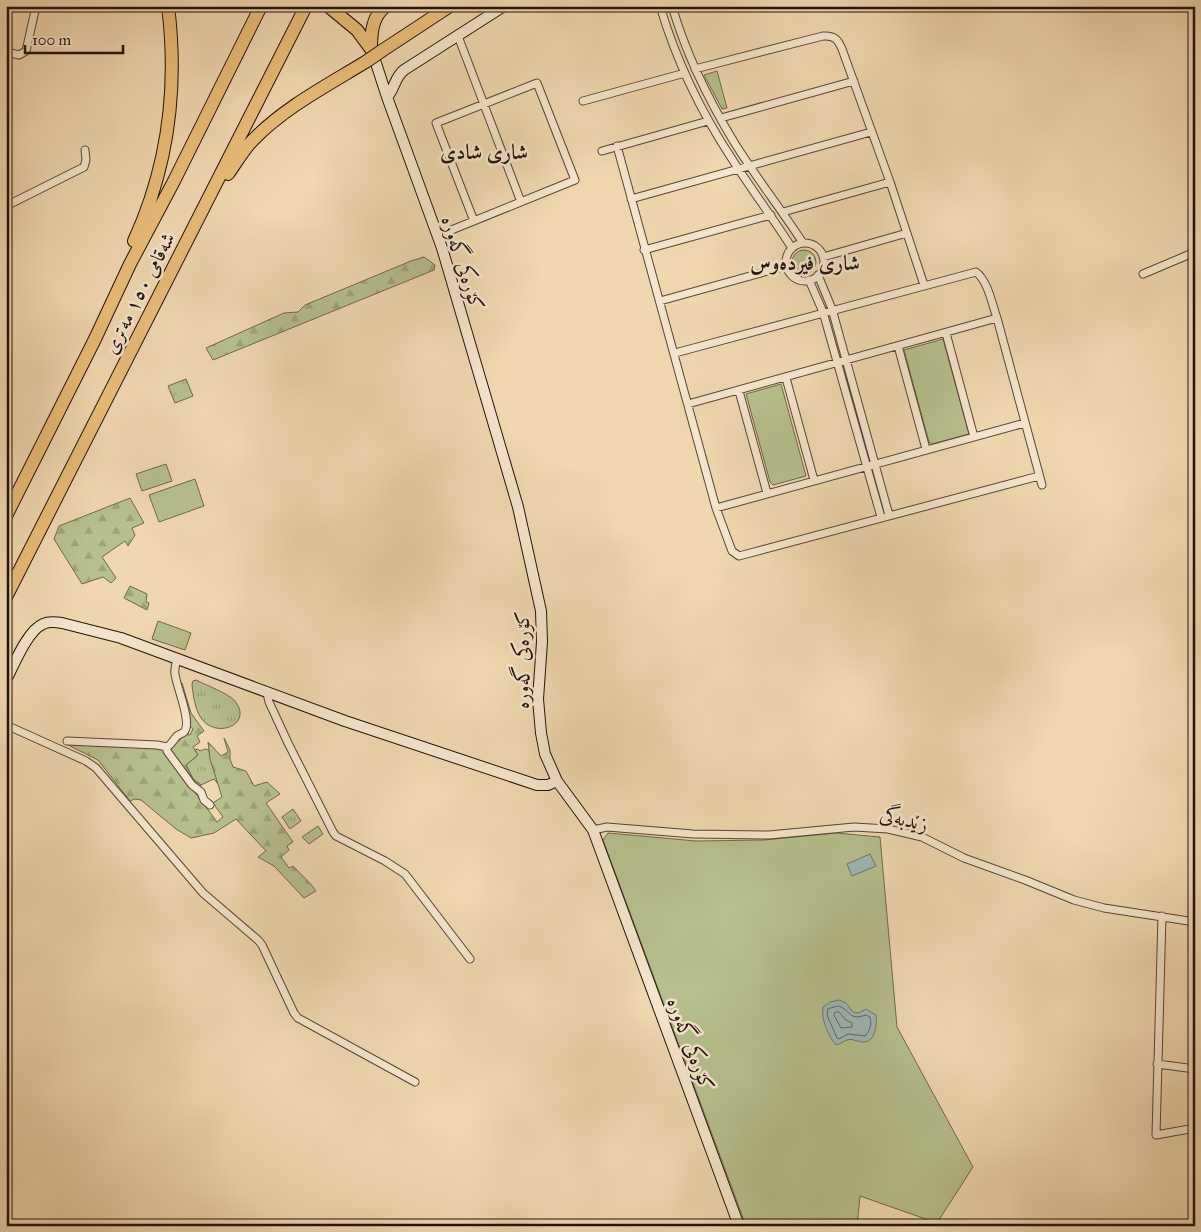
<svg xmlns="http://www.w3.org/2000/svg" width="1201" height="1232" viewBox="0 0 1201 1232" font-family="'IM FELL Great Primer',Amiri,serif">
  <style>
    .grass { fill: url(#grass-tufts); stroke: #6c694c }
    .forest { fill: url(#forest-firs); stroke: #6c694c }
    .park { fill: #b6bf8d; stroke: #6c694c }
    .water { fill: #9eb7b5; stroke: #6c7571 }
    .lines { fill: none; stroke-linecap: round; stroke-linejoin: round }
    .shore { stroke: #606560; stroke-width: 1 }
    .street-casing { stroke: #554434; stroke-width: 9 }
    .secondary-casing { stroke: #21130a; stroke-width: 12 }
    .highway-casing { stroke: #21130a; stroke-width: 14 }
    .street { stroke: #f5e5cc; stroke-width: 7 }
    .secondary { stroke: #f5e5cc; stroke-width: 10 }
    .highway { stroke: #e8bc78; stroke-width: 12 }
    .highway-bridge-casing { stroke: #21130a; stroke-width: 14; stroke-linecap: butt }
    .highway-bridge { stroke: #e8bc78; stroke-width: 12 }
    .labels { text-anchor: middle; stroke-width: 5; stroke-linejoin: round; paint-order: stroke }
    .street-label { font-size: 20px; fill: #21130a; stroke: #f5e5cc }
    .neighbourhood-label { font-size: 21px; font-weight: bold; fill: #21130a; stroke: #f5e5cc }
  </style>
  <defs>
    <pattern id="grass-tufts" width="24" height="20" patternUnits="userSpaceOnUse" patternTransform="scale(1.25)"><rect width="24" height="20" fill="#b6bf8d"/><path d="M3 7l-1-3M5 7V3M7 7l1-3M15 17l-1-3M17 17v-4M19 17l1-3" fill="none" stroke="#9ca378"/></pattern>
    <pattern id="forest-firs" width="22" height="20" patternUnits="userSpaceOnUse" patternTransform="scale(1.25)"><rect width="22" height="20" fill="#b6bf8d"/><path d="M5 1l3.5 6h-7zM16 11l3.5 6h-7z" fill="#9ca378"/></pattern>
  </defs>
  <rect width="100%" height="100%" fill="#f0d7b0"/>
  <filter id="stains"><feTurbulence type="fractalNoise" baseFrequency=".004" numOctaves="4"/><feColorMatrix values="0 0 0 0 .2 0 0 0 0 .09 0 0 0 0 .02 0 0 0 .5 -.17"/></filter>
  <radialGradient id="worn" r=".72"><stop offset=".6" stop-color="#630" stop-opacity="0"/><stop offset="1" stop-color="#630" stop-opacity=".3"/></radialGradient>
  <!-- grass -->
  <path class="grass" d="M717 71 727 108 722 109 704 75Z
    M792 262a12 12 0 1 1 24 0a12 12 0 1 1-24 0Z
    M186 379 193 396 175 403 168 386Z
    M196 680C206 685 227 693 234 700 255 724 216 740 201 718 195 709 193 695 192 684L193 681Z
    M198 749 200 751 205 749 209 750 218 784 214 779 201 785 193 779 186 765 198 755 195 750Z
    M293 809 301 821 290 829 282 817Z
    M318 826 323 834 309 844 302 837Z"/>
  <!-- forest -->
  <path class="forest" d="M424 257 435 265 434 270 213 360 206 348 284 313 298 312 305 305 411 261Z
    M130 498 144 523 132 528 135 535 128 546 125 541 102 557 116 578 111 583 103 577 82 584 54 539 59 526Z
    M130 586 147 594 146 602 149 603 147 610 124 598Z
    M179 683H182L191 713 204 731 197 736 200 742 193 747 198 755 186 765 193 779 201 785 198 790 169 749 186 734 190 735 193 729 188 725Z
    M224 738 230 750V759L233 767 246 771 254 786 267 782 280 794 266 803 293 842 287 846 289 850 281 857 289 868 293 866C301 875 310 882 316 891L304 898 274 866 258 857 266 851 236 819 214 833 191 838 176 829 141 800 135 799 130 801 98 760 70 746 67 743 162 748 217 822 223 817 213 803 222 797 210 759 208 742 221 756 228 752Z"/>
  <!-- park -->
  <path class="park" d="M943 339 969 434 932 444 929 442 904 350Z
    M781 384 806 476 773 485 770 482 746 394Z
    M166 464 172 481 142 491 136 474Z
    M195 479 204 506 159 522 149 495Z
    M158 621 191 633 185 650 152 639Z
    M608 833 696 841 764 840 836 833 880 837 897 1027 973 1167 937 1223 860 1196 857 1226H746L603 840Z"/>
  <!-- water -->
  <path class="water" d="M870 854 876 866 852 876 847 864Z
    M839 1000 846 1003 853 1012 858 1013 866 1009 876 1015C877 1024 876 1042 863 1042 858 1042 852 1038 847 1040 843 1041 841 1044 836 1045 828 1036 821 1019 823 1007L830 1002Z"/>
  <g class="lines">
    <!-- shore -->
    <path class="shore" d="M839 1006C852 1011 848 1021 866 1015L870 1017C872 1025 870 1030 865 1036L848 1034 839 1039 837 1038 827 1015 828 1009Z
      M836 1012H839L846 1020 852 1023V1027L841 1028 834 1015Z"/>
    <defs>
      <path id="street" d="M660 6C676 60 701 112 732 159 751 189 773 218 792 248
        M672 6C686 54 708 99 734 142 755 176 781 209 803 243
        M458 36 521 202
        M6 52 19 55 26 51 36 6
        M695 69 823 36C835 35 838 40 842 49L890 182 924 285
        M583 101 685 73
        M721 118 854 81
        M617 146 716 508 732 551 739 556 1039 476
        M602 151 708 121
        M631 199 871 132
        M6 206 84 167 86 160 85 150
        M783 212 890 182
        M449 231 575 180 537 83 436 123 474 221
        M786 262a19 19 0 1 1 38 0a19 19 0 1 1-38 0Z
        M644 250 771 215
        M823 257 907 233
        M1143 274 1195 252
        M818 275 832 309 889 515
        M809 280 823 312 881 517
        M660 301 786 266
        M946 333 974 437
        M898 346 926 449
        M675 353 976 272C988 281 992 304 997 318L1042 485
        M786 378 814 480
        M739 391 767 493
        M688 404 997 318
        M716 508 1025 423
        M177 659C176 664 174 669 175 674 176 686 193 723 184 732 182 734 179 734 177 736 173 740 172 744 167 747V751L192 785 201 792 204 800 210 805
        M267 693 269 702 288 743 333 832 336 836 385 861 405 874 470 959
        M6 725 86 761 96 768 203 893 258 940 262 945 294 1013 298 1018 415 1082
        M67 741 157 745 167 747
        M593 830 607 827 693 834 769 835 854 827 888 829 922 837 964 858 1025 880 1074 900 1104 908 1195 922
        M1162 916 1156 1135 1195 1128
        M1157 1064 1195 1069"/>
      <path id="secondary" d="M372 51 387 97 442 248 518 507 541 611 542 642 538 699 541 733 545 754 557 781 593 830 739 1226
        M387 97C395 89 394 78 404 70L504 6
        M6 680C14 665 27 631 43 624 49 621 56 622 62 623L121 638 345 721 537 785H548L557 781"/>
      <path id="highway" d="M328 6 357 30 371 49
        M371 49C371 33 372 16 386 6
        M383 50 450 6
        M228 174C236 163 243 150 253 140 285 107 328 85 367 61
        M134 241C168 167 178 86 168 6
        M6 516 95 339 130 264 174 181 261 6
        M6 597 306 6"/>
    </defs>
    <!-- street casing -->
    <use href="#street" class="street-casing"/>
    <!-- secondary casing -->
    <use href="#secondary" class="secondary-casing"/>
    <!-- highway casing -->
    <use href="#highway" class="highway-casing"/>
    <!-- street -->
    <use href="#street" class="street"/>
    <!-- secondary -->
    <use href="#secondary" class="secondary"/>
    <!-- highway -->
    <use href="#highway" class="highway"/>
    <defs>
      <path id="highway-bridge" d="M367 61 383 50"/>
    </defs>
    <!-- highway-bridge casing -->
    <use href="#highway-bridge" class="highway-bridge-casing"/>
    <!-- highway-bridge -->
    <use href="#highway-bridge" class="highway-bridge"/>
  </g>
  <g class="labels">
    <!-- street labels -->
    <g class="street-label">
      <text transform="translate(463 263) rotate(72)" y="7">کۆرەکی گەورە</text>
      <text transform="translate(139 293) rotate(-63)" y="7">شەقامی ١٥٠ مەتری</text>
      <text transform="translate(522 660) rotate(-90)" y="7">کۆرەکی گەورە</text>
      <text transform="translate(904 819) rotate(13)" y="7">زێدبەگی</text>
      <text transform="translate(691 1044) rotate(69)" y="7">کۆرەکی گەورە</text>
    </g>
    <!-- neighbourhood labels -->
    <g class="neighbourhood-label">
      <text x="484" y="159">شاری شادی</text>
      <text x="805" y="270">شاری فیردەوس</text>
    </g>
  </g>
  <!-- margin -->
  <rect width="1201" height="1232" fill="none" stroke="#f0d7b0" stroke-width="25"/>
  <rect x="8" y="8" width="1186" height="1217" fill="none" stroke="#21130a" stroke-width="2.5"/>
  <rect x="12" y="12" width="1176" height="1207" fill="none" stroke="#21130a"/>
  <!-- scale -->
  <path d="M25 45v8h98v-8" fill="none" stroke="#21130a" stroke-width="2.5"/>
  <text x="32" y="45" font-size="15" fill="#21130a" stroke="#f5e5cc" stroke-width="4" paint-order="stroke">100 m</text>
  <rect width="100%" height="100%" filter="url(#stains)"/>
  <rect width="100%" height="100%" fill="url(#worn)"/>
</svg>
